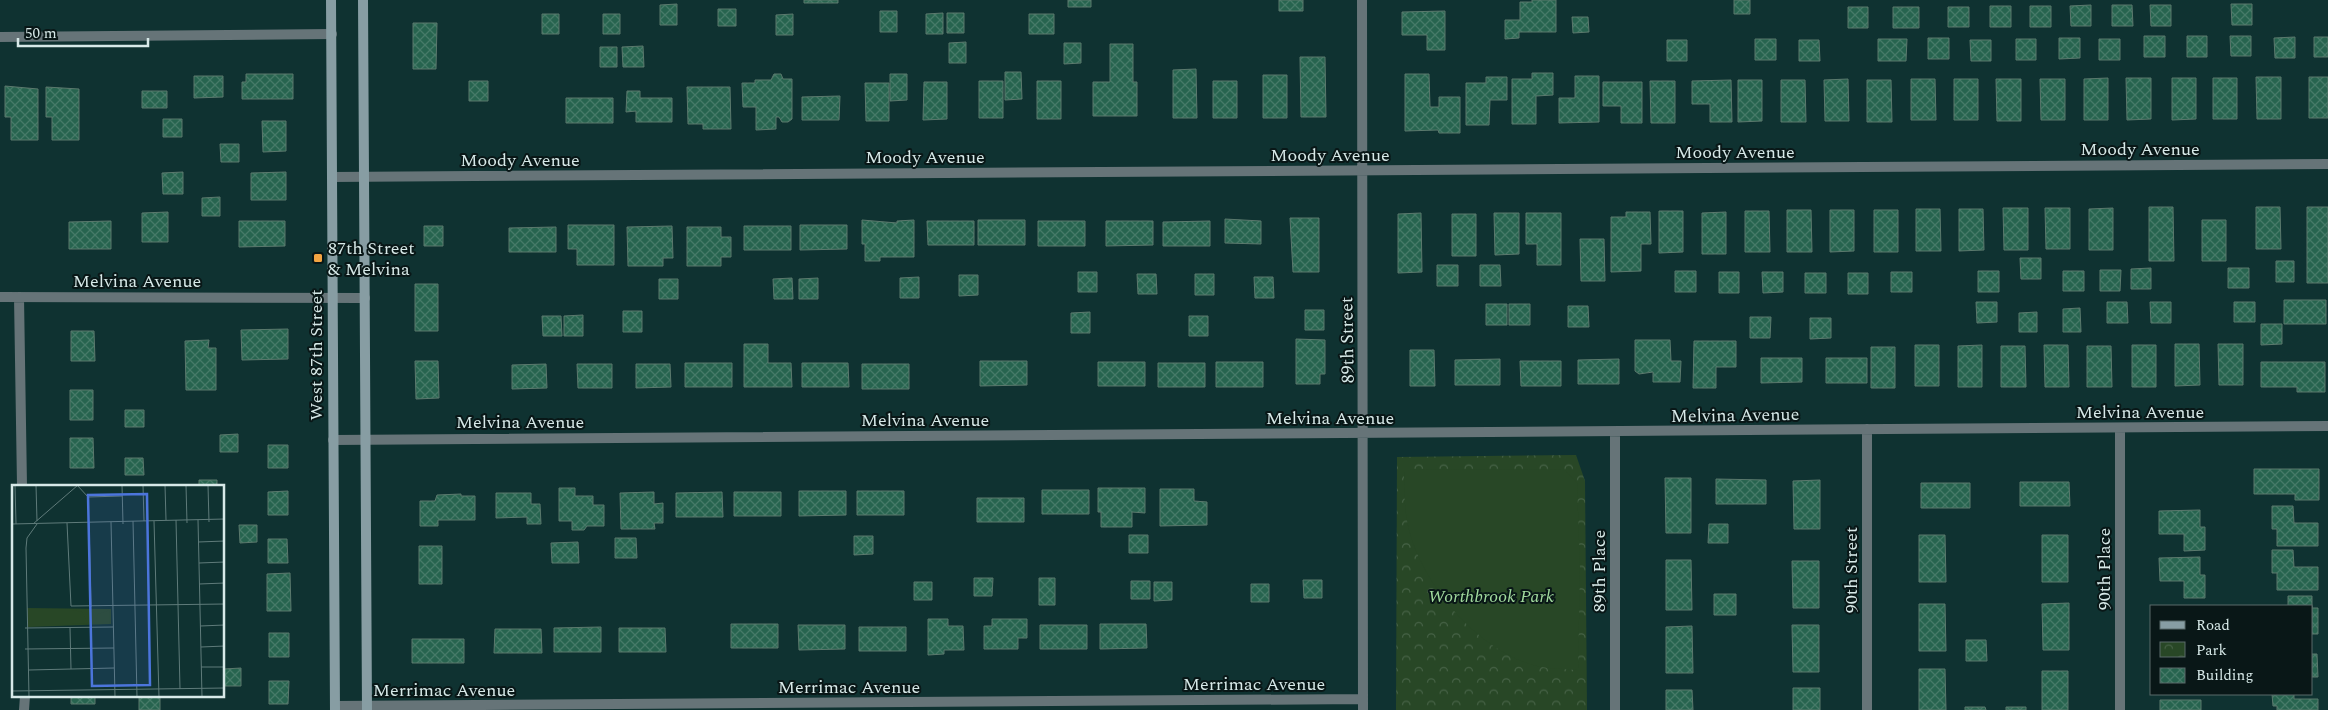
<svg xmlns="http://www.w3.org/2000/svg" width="2328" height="710" viewBox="0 0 2328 710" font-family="Spectral,serif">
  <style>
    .park { fill: url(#park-crowns) }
    .pitch { fill: #284726 }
    .building { fill: url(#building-cross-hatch); stroke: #5b796d }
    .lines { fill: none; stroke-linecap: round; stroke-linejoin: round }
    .street { stroke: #667478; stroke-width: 10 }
    .secondary { stroke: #879da3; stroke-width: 10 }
    .poi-dot { fill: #f3a442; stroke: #091717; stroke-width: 2 }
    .labels { text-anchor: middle; stroke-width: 4; stroke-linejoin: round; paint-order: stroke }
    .street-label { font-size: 18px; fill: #d7e9e8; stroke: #091717 }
    .poi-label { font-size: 18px; fill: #d7e9e8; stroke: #091717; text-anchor: start }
    .park-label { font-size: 18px; font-style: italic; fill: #a2db9e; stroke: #091717 }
    .inset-road { fill: none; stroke: #5f7b7a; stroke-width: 1 }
    .view { fill: #4c75dc; fill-opacity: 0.15; stroke: #4c75dc; stroke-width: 2.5 }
    .inset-edge { fill: none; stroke: #d7e9e8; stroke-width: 2.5 }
  </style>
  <defs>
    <pattern id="park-crowns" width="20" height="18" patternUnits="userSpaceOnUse" patternTransform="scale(1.25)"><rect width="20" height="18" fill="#284726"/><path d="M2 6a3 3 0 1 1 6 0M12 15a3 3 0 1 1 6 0" fill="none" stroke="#466246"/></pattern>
    <pattern id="building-cross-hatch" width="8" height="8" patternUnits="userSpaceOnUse" patternTransform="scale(1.25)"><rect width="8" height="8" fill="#27644f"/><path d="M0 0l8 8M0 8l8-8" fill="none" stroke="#467a68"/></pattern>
  </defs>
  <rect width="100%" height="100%" fill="#0f3231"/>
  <!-- park -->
  <path class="park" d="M1576 455 1585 481 1587 710H1396L1397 457Z"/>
  <!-- pitch -->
  <path class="pitch" d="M1404 469 1565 470 1577 483 1580 568 1578 670C1565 669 1550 669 1537 666 1479 652 1423 585 1409 530 1404 510 1404 489 1404 469Z"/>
  <!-- building -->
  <path class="building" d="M804 0H838V3H804Z
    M1068 0H1091V7H1068Z
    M1279 0H1303V11H1279Z
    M1532 0H1556V32H1519V38L1505 39V20H1520V2H1532Z
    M1734 0H1750V14H1734Z
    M677 4V25H660V5Z
    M2231 4H2252V25H2232Z
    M2091 5V26H2071L2070 6Z
    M2112 5H2132L2133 26H2112Z
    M2150 5H2171V26H2151Z
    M1990 6H2011V27H1990Z
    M2030 6H2051V27H2030Z
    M1848 7H1868V28H1848Z
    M1893 7H1919V28H1893Z
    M1948 7H1969V27H1948Z
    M718 9H736V26H718Z
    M880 11H897V32H880Z
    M1445 11V50H1427V35H1402V12Z
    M943 13V34H926V14Z
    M947 13H964V33H947Z
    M542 14H559V34H542Z
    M603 14H620V34H603Z
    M793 14V35H776V15Z
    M1029 14H1054V34H1029Z
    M1572 17H1588L1589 32 1573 33Z
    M413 23H437L436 69H413Z
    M2144 36H2165V57H2144Z
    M2187 36H2207V57H2187Z
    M2230 36H2251V56H2231Z
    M2295 37V58H2275L2274 38Z
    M2314 37H2328V57H2314Z
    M1928 38H1949V59H1928Z
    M2059 38H2080V58L2059 59Z
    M1755 39H1776V60H1755Z
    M1878 39H1907L1906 61H1878Z
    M2016 39H2036V60H2016Z
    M2099 39H2120V60H2099Z
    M1667 40H1687V61H1667Z
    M1799 40H1819L1820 61H1799Z
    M1970 40H1991V61H1971Z
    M966 42V63H949V43Z
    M1064 43H1081V63L1064 64Z
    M1110 44H1133V82H1137V116H1093V82H1110Z
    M643 46 644 67H623L622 47Z
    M600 47H617V67H600Z
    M1300 57H1325L1326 117H1301Z
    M1196 69 1197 118H1173V70Z
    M1005 72H1021L1022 99 1005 100Z
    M1532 73H1553V95L1536 96V124H1512V79H1532Z
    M246 74H293V99H242V82H246Z
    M774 74H781L783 79H792V119L788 122H782L779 117H776V129L756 130V107H743L742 83H755V80H771Z
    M890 74H907V100L890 101Z
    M1405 74H1429L1430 107H1439V97H1460V133H1439L1438 130 1405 131Z
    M1263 75H1287V118H1263Z
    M194 76H223V97L194 98Z
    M1575 76H1599V122L1559 123V98H1575Z
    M1486 77H1507V100H1490L1489 125H1466V83H1486Z
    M2256 77H2281V119H2257Z
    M2309 77H2328V118H2309Z
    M2108 78V120H2084V79Z
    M2126 78H2151V119L2127 120Z
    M2172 78H2196V119L2172 120Z
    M2213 78H2237V119H2213Z
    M1848 79 1849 121H1825L1824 80Z
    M1911 79H1935L1936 120H1911Z
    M1954 79H1978V120H1954Z
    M1996 79H2021V121H1997Z
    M2040 79H2065V120H2041Z
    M1731 80 1732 122H1710V104H1692V81Z
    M1738 80H1762V121L1738 122Z
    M1781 80H1805L1806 122H1781Z
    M1867 80H1891L1892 122H1867Z
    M469 81H488V101H469Z
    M979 81H1003V118H979Z
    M1037 81H1061V119H1037Z
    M1213 81H1237V118H1213Z
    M1650 81H1675V123H1651Z
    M924 82H947V119L923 120Z
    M1603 82H1642V123H1621V106H1603Z
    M865 83H889V121H866Z
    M5 86 38 89V140H11V117H5Z
    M46 87 79 89V140H52V117H46Z
    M687 87H730L731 129H703V124H688Z
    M142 91H167V108H142Z
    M627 91H640V98H672V122H636V111L626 112Z
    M840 96 839 120H802V97Z
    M566 98H613V123H566Z
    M163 119H182V137H163Z
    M262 121H286V151L263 152Z
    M220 144H239V162H221Z
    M183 172V194H163L162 173Z
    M286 172V200H251V173Z
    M220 197V216H202V198Z
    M2149 207H2173L2174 261H2149Z
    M2256 207H2280L2281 249H2256Z
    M2307 207H2328V283H2307Z
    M2003 208H2028V250H2004Z
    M2045 208H2070V249H2046Z
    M2113 208V250H2089V209Z
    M1916 209H1940L1941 251H1916Z
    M1959 209H1983L1984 250 1959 251Z
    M1787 210H1811L1812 252H1787Z
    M1830 210H1854V251L1830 252Z
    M1874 210H1898V252H1874Z
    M1659 211H1683V252L1659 253Z
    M1745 211H1769L1770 252H1745Z
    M168 212V242H142V213Z
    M1626 212H1650L1651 244H1641V271L1611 272V217H1626Z
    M1726 212V254H1702V213Z
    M1421 213 1422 272 1398 273V214Z
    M1494 213H1519V254L1495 255Z
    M1526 213H1561V265H1537V244H1526Z
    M1452 214H1476V256H1452Z
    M1290 218H1319V272H1293Z
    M1225 219 1261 221V244L1225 243Z
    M862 220 897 223V221L914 220V257H880V261H865V244H862Z
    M978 220H1025V245H978Z
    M2202 220H2226V261H2202Z
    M111 221V249H69V222Z
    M239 221H285V246L239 247Z
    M927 221H974V245H928Z
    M1038 221H1085V246H1038Z
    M1106 221H1153V245L1106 246Z
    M1210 221V246H1163V222Z
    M568 225H614V265H577V249H568Z
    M800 225H847V249L800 250Z
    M424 226H443V246H424Z
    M672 226 673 258H663V266H628L627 227Z
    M744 226H791V250H744Z
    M556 227V252H509V228Z
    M687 227H721V237H731V257H721V266H687Z
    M1580 239H1604L1605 281H1581Z
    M2020 258H2041V279H2021Z
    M2276 261H2294V282H2276Z
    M1437 265H1458V286H1437Z
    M1480 265H1500L1501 286H1480Z
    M2151 268V289H2131V269Z
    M2228 268H2249V288H2228Z
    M2100 270H2121L2120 291H2100Z
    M1675 271H1696V292H1675Z
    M1978 271H1999V292H1978Z
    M2063 271H2084V291H2063Z
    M1078 272H1097V292H1078Z
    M1719 272H1739V293H1719Z
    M1762 272H1783V292L1763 293Z
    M1891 272H1912V292H1891Z
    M1805 273H1826V293H1805Z
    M1848 273H1868V294H1848Z
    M1137 274H1156L1157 294H1138Z
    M1195 274H1214V295H1195Z
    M959 275H978V295L959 296Z
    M919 277V298H900V278Z
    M1254 277H1273L1274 298H1255Z
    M792 278 793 299H774L773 279Z
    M818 278V299H799V279Z
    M659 279H678V299H659Z
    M415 284H438V331H415Z
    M2284 300H2326V324H2284Z
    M1976 302H1997V322L1977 323Z
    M2107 302H2127L2128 323H2107Z
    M2150 302H2171V323H2151Z
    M2234 302H2255V322H2234Z
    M1486 304H1507V325H1486Z
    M1509 304H1530V325H1509Z
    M1568 306H1588L1589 327H1568Z
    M2080 308 2081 332H2063V309Z
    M1305 310H1324V330H1305Z
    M623 311H642V332H623Z
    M1090 312V333H1071V313Z
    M2037 312V332H2019V313Z
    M583 315V336H564V316Z
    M542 316H561L562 336H543Z
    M1189 316H1208V336H1189Z
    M1750 317H1771L1770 338H1750Z
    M1810 318H1831V338L1810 339Z
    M2261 324H2282V344L2261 345Z
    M288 329V359L242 360 241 330Z
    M71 331H94L95 361H71Z
    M1296 339 1325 340V374H1320V384H1296Z
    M209 340 208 348H216V390H186L185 341Z
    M1635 340H1670L1671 361H1681L1680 382H1653V372L1639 374 1635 371Z
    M1694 341H1736V367H1716V388H1693Z
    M744 344H768V363H791L792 387H744Z
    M2175 344H2199L2200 385 2175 386Z
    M2218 344H2243V385H2219Z
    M1915 345H1939V386H1915Z
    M1982 345V387H1958V346Z
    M2044 345H2068L2069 387H2045Z
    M2132 345H2156V387H2132Z
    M2001 346H2025L2026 387H2001Z
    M2087 346H2111L2112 387H2087Z
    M1871 347H1895V388H1871Z
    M1410 350H1434L1435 386H1410Z
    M1761 358H1802V382L1761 383Z
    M1826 358H1867V383H1826Z
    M1500 359V385H1455V360Z
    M1619 359V384H1578V360Z
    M415 361H438L439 398 416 399Z
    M980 361H1027V385L980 386Z
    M1520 361H1561V386H1521Z
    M1098 362H1145V386H1098Z
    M1216 362H1263V387H1216Z
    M2261 362H2325V392H2297V387H2261Z
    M685 363H732V387H685Z
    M802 363H848L849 387H802Z
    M1158 363H1205V387H1158Z
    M546 364 547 388 512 389V365Z
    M577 364H612V388H578Z
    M636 364H670L671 387 636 388Z
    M862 364H909V389H862Z
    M70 390H93V420H70Z
    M125 410H144V427H125Z
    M238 434V452H220V435Z
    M70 438H93L94 468H70Z
    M268 445H288V468H268Z
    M125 458H143L144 475H125Z
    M2254 469H2319V500H2295V494H2254Z
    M1665 478H1691V533H1666Z
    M1716 479 1766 480V504H1716Z
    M199 480H217V486H199Z
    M1820 480V529H1794L1793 481Z
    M2020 482H2069L2070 506H2020Z
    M1921 483H1970V508H1921Z
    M559 488H575V496H593V505H604V526H587L584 530H572V521H559Z
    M1098 488H1145V513L1132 512V527H1101V512H1098Z
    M1160 489H1194V501L1207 502V525L1160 526Z
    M1042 490H1089V514H1042Z
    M288 491V515H268V492Z
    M799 491H846V515L799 516Z
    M857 491H904V515H857Z
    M654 492V504L663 503V523H654L655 529H621L620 493Z
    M722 492 723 517H676V493Z
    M734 492H781V516H734Z
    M496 493H531V504H540L541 524H527V517L496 518Z
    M461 494V496H475V520H438V526H420V501H435L437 495Z
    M977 498H1024V522H977Z
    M2272 506H2293L2294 523H2318V546H2277V529H2272Z
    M2200 510V527H2205V550L2184 551V534H2159V511Z
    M1709 524H1728V543H1708Z
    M239 525H257V542L240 543Z
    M1129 535H1148V553H1129Z
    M1919 535H1945L1946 582H1919Z
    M2042 535H2068V582H2042Z
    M854 536H873V554L854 555Z
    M615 538H636L637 558H615Z
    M268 539H287L288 563H268Z
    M578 542 579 563H552L551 543Z
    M419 546H442V584H419Z
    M2272 550H2293L2294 567H2318V590H2277V573H2272Z
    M2200 557V575H2205V598H2184V581H2160L2159 558Z
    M1666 560H1691L1692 610H1666Z
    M1792 561H1819V608H1793Z
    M290 573 291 611H267V574Z
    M974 578H993L992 596H974Z
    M1039 578H1055V605H1039Z
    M1303 580H1322V598H1304Z
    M1131 581H1150V599H1131Z
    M914 582H932V600H914Z
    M1154 582H1172V600L1154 601Z
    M1251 584H1269V602H1251Z
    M1714 594H1736V615H1714Z
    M2288 596H2312V608H2318V634H2312V606H2288Z
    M2069 603V650H2043L2042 604Z
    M1919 604H1945L1946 651H1919Z
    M928 619H948V626H963L964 650H944V654L928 655Z
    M992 619H1027V638H1018V649H984V626H992Z
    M731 624H778V648H731Z
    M1100 624H1146L1147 648 1100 649Z
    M798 625H845V649L799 650Z
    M1040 625H1087V649H1040Z
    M1792 625H1819V672H1793Z
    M1692 626 1693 673H1666V627Z
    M601 627V652H554V628Z
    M859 627H906V651H859Z
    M619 628H665L666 652H619Z
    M495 629H541L542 653H494Z
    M269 633H289V657H269Z
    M412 639H464V663H412Z
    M1966 640H1986L1987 661H1966Z
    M2312 654H2317L2318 677H2312Z
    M241 668V686H224V669Z
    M1919 669H1945L1946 710H1919Z
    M2042 671H2068V710H2042Z
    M269 681H289L288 704H269Z
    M1793 688H1820V710H1793Z
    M1666 690H1692L1693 710H1666Z
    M2272 694H2294V699H2318V710H2277V706H2273Z
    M71 696H95V704H71Z
    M139 696H160V710H139Z
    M2160 700H2201V710H2160Z
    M1965 707H1985L1986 710H1965Z
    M2006 707H2026V710H2006Z"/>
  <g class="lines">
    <!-- street -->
    <path class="street" d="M1362 0 1363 710
      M0 37 332 34
      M332 177 2328 164
      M0 297 365 298
      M19 297 22 486
      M2120 428V710
      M1867 429V710
      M333 440 2328 426
      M335 706 1363 699
      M24 710 25 696
      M1615 710V432"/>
    <!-- secondary -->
    <path class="secondary" d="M331 0 335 710
      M363 0 367 710"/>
  </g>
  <!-- markers -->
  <rect class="poi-dot" x="313" y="253" width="10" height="10" rx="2.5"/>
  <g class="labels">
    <!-- street labels -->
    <g class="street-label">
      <text x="2140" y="155">Moody Avenue</text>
      <text x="1735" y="158">Moody Avenue</text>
      <text x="1330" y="161">Moody Avenue</text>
      <text x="925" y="163">Moody Avenue</text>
      <text x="520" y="166">Moody Avenue</text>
      <text x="137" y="287">Melvina Avenue</text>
      <text transform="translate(1347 340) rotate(-91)" y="6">89th Street</text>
      <text transform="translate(316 355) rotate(-90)" y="6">West 87th Street</text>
      <text x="2140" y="418">Melvina Avenue</text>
      <text transform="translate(1735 415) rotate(-1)" y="6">Melvina Avenue</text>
      <text x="1330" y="424">Melvina Avenue</text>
      <text x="925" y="426">Melvina Avenue</text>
      <text x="520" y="428">Melvina Avenue</text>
      <text transform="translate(2104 569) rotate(-90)" y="6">90th Place</text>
      <text transform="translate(1851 570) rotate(-90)" y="6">90th Street</text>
      <text transform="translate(1599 571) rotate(-90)" y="6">89th Place</text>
      <text x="1254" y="690">Merrimac Avenue</text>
      <text x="849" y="693">Merrimac Avenue</text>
      <text x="444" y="696">Merrimac Avenue</text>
    </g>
    <!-- poi labels -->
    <g class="poi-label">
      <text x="328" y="254">87th Street<tspan x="328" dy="21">&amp; Melvina</tspan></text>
    </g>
    <!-- park labels -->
    <g class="park-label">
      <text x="1491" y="602">Worthbrook Park</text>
    </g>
  </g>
  <!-- overview -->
  <g transform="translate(12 485)">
    <rect width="212" height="212" fill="#0f3231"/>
    <path d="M15 123 99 124V139L16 142Z" fill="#284726"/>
    <path d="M60 125 70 127 76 138 60 139ZM98 125 97 139H82L86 129Z" fill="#284726"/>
    <path class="inset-road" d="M3 0 4 39M24 0 25 36M65 0 76 12 110 11M110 0 111 39M131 0 132 36M153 0 154 35M174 0 175 38M196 0 197 37M164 35 168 204M186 35 190 212M121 36 125 212M142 36 147 212M77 37 79 122M99 37 103 212M55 38 59 121 213 119M0 39 213 34M21 39 66 0M186 57 213 56M187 78 213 77M187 99 213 98M188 141 213 140M13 143 101 142M58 143 59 184M189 162 213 161M13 164 102 163M189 182H213M17 185 102 183M0 206 213 203M17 212 14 63 15 53 25 39"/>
    <path class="view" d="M135 9 138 200 80 201 76 10Z"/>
    <rect width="212" height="212" class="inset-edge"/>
  </g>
  <!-- legend -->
  <rect x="2150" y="605" width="162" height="90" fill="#091717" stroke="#5b6b6b"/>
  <rect x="2160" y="621" width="25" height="8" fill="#879da3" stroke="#5b6b6b"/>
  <text x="2196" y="630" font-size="15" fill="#d7e9e8">Road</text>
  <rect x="2160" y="642" width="25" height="15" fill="url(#park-crowns)" stroke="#5b6b6b"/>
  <text x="2196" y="655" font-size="15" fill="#d7e9e8">Park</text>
  <rect x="2160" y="668" width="25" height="15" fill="url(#building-cross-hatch)" stroke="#5b6b6b"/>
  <text x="2196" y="680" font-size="15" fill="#d7e9e8">Building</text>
  <!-- scale -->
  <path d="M18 38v8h130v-8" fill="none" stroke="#d7e9e8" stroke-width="2.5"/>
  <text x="25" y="38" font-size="15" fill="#d7e9e8" stroke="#091717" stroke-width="4" paint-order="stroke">50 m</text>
</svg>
